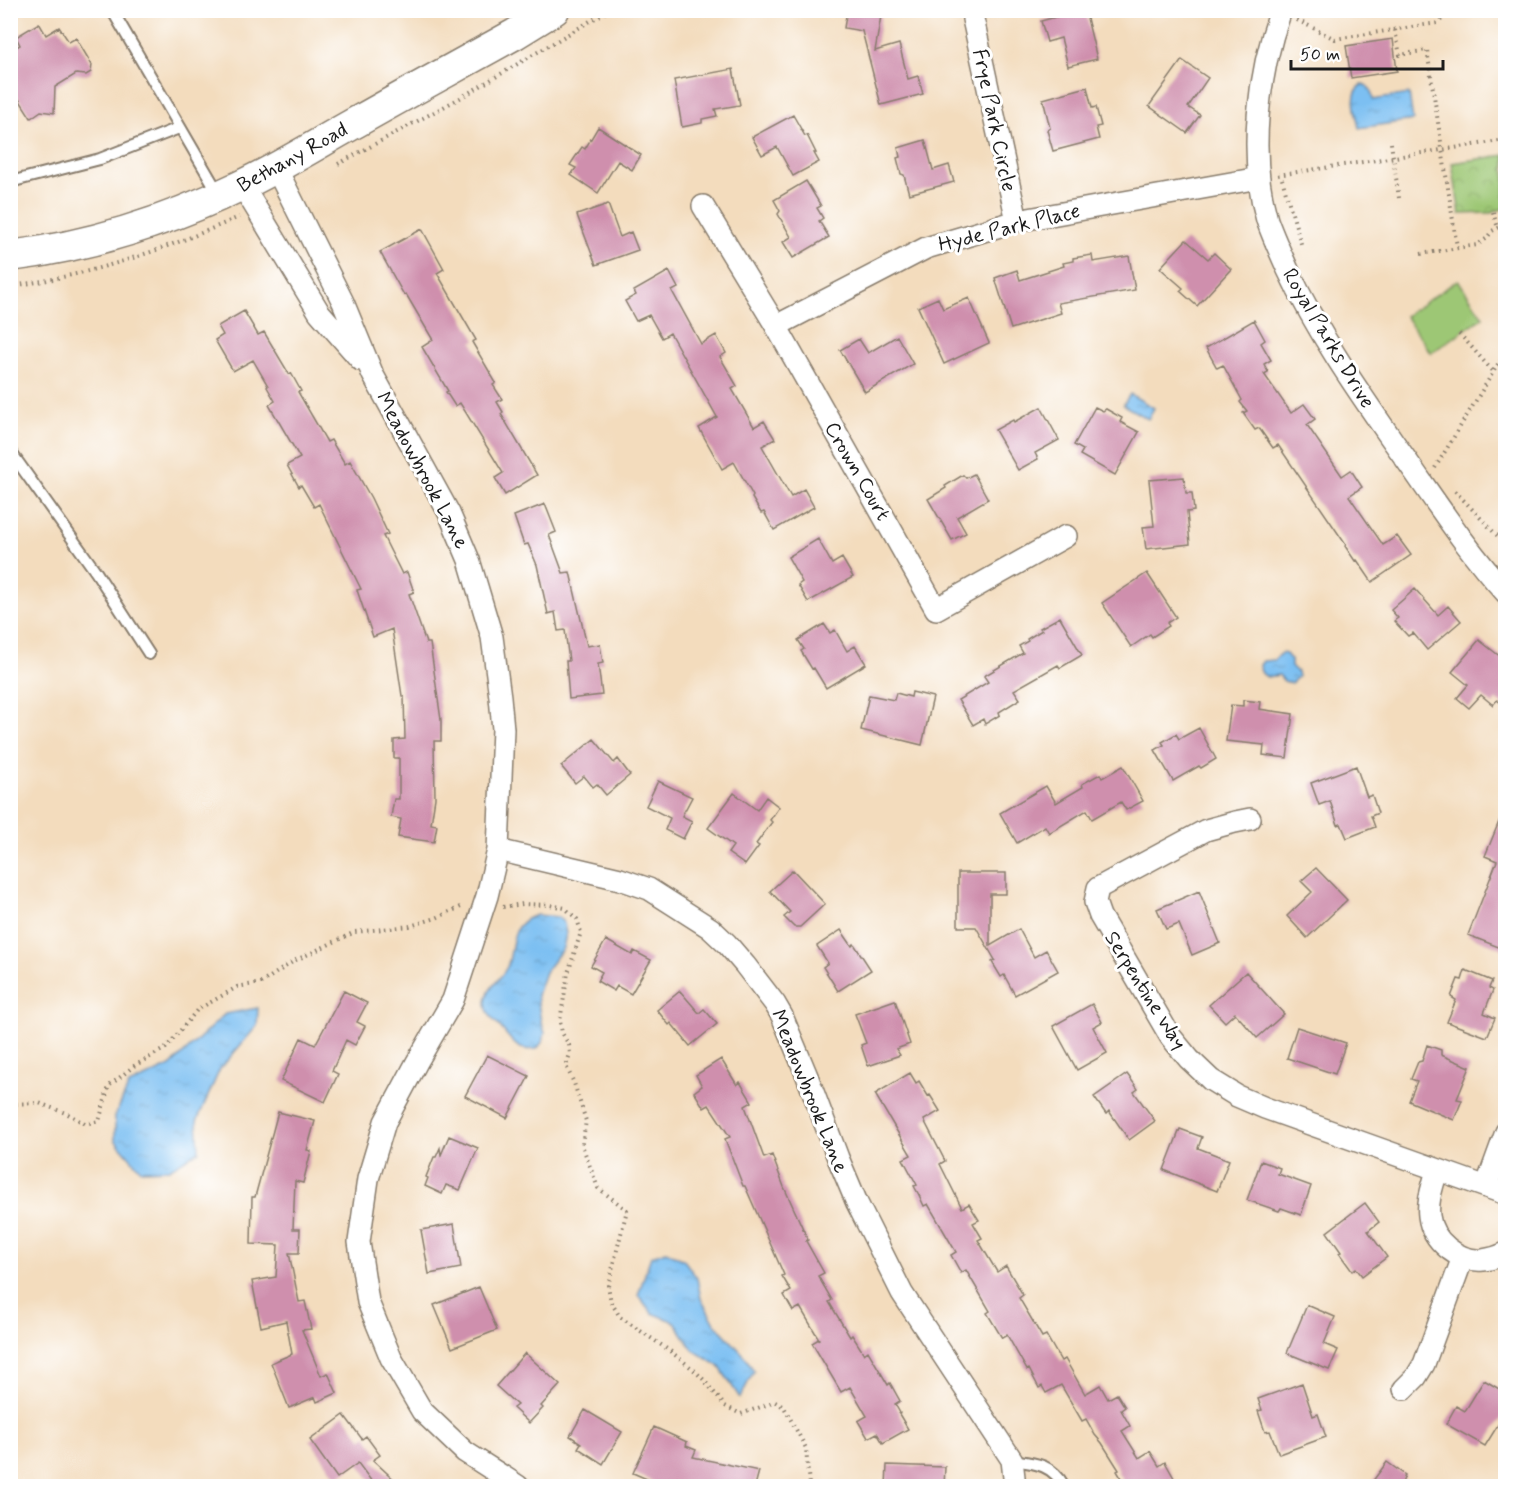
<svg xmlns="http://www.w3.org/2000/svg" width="1516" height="1497" viewBox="0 0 1516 1497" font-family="Mynerve,sans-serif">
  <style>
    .grass { fill: #9dc774; stroke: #5c7248; stroke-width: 1.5 }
    .park { fill: url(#park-crowns); stroke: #5c7248; stroke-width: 1.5 }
    .water { fill: url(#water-ripples); stroke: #4c6e87; stroke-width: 1.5 }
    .building { fill: #cf8fad }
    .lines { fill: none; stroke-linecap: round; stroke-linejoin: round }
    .service-casing { stroke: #887c6c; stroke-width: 14 }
    .minor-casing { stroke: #887c6c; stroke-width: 24 }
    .secondary-casing { stroke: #887c6c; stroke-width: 33 }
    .path { stroke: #887c6c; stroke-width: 4; stroke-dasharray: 1.5 4.5; stroke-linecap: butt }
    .service { stroke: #fff; stroke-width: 10 }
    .minor { stroke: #fff; stroke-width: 21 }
    .secondary { stroke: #fff; stroke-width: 30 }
    .labels { text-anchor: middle; stroke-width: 6; stroke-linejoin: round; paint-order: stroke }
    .street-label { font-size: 21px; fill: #1c1c1c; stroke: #fff }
  </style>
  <defs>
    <pattern id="park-crowns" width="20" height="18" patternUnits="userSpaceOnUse" patternTransform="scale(1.5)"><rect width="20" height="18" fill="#9dc774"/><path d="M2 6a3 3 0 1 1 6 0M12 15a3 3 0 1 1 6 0" fill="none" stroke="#87aa64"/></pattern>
    <pattern id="water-ripples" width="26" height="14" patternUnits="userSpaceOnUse" patternTransform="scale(1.5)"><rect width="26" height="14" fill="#7cbff2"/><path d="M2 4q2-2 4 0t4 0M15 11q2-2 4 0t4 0" fill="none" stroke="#6ba4cf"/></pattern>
  </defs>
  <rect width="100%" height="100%" fill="#fff"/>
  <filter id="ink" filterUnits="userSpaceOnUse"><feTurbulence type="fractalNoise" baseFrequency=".0167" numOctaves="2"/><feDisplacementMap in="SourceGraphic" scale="12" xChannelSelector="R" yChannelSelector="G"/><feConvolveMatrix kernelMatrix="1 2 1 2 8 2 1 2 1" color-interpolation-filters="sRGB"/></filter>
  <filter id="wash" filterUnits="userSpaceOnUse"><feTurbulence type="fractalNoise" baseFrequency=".008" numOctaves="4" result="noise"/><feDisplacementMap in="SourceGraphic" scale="24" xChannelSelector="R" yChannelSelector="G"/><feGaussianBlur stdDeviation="1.35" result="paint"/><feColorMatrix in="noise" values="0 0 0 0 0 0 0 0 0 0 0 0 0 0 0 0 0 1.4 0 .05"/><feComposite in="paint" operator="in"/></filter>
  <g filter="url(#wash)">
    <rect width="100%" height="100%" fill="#f3dcbd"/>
    <!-- grass -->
    <path class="grass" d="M1458 280 1483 317 1431 353 1405 316Z"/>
    <!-- park -->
    <path class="park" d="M1505 155V208L1491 213 1460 214 1452 163Z"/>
    <!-- water -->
    <path class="water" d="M1362 85C1371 86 1371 92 1373 100L1409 94 1413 120 1359 128C1357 115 1348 94 1362 85Z
      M1130 394 1154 408 1148 419 1123 405Z
      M1281 653 1286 654 1291 660V666L1297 672 1298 677 1291 683 1284 681 1279 675 1267 677C1261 674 1260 671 1260 665L1263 661 1274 660Z
      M537 915 558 917 564 923 566 934 563 948 545 972 537 995 541 1022 545 1033 543 1041 537 1049C515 1052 513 1041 500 1027 494 1020 486 1014 486 1003 486 989 501 979 507 967 512 956 511 937 518 927 523 920 529 917 537 915Z
      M258 1008 257 1026 220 1069 197 1121 199 1151 169 1169 141 1170 115 1140V1116L129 1085 170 1066 225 1014Z
      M666 1251 684 1260 697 1278 701 1299 716 1325 744 1355 754 1371 740 1398 719 1366 693 1350 675 1322 652 1313 638 1295 651 1256Z"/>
    <g id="blocks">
      <!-- building -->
      <path class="building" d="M847 10H882L875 51 899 44 908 79 918 76 923 94 881 105 862 31 844 28Z
        M1081 10H1085L1097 59 1068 66 1061 38 1047 42 1041 21Z
        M39 23 46 35 59 27 69 42 76 38 92 65 91 72 86 75 76 74 55 87 54 113 41 111 31 118 10 85V51L20 45 16 37Z
        M1393 39 1397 71 1351 78 1346 46Z
        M1182 60 1208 78 1188 107 1200 115 1187 133 1149 106Z
        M733 69 740 105 715 109 717 116 702 119V123L682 127 674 80Z
        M1087 87 1092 108 1096 107 1101 126 1096 127 1099 139 1053 151 1047 130 1050 128 1043 99Z
        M793 115 805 136 807 135 816 153H814L819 162 793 176 777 147 762 155 752 137Z
        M598 127 641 155 632 170 618 161 598 193 571 175 576 168 570 165 582 147 585 149Z
        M925 140 933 170 949 165 954 182 909 194 904 175 901 174 897 158 900 157 898 148Z
        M806 181 821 206 817 208 823 218 819 221 829 237 793 258 783 242 791 237 778 214 780 211 774 200Z
        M608 204 620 237 631 232 638 250 596 265 577 215Z
        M422 229 444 269 437 273 476 340 472 342 496 383 493 385 502 399 497 402 503 412 501 414 537 475 505 495 495 478 503 473 460 403 455 406 446 392 448 391 422 347 433 340 406 294 404 295 380 252Z
        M1186 240 1208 259 1214 253 1231 269 1197 306 1180 291 1183 288 1160 268Z
        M1092 255 1093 262 1129 256 1135 290 1058 303 1061 313 1011 329 995 278 1017 270 1020 280 1064 266 1063 263 1073 261V258Z
        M669 271 678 288 672 291 701 344 716 335 726 353 720 357 737 386 732 389 754 427 764 421 775 439 762 446 791 497 804 489 814 507 774 530 764 512 761 513 752 498 753 496 734 462 722 469 699 428 717 417 670 333 662 338 649 315 636 321 625 301 636 295 634 291Z
        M938 298 943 309 969 298 989 343 944 364 918 307Z
        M244 311 258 335 264 332 289 374 291 373 301 391 298 392 327 442 331 440 345 464 350 461 371 498 388 534 383 536 402 574 407 572 414 592 409 594 426 643H430L441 720V741H434L435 798 431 824 437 825 434 842 398 837 401 819 391 817 394 799H399V758H394V740L405 739 404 696H402L392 629 373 637 357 590 361 589 319 504 314 507 301 485 299 487 287 465 300 458 269 405 275 401 267 387 268 386 253 360 233 371 215 340 223 335 218 326Z
        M1254 320 1265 340 1261 343 1271 360 1264 364 1268 372 1264 374 1291 413 1304 404 1315 419 1307 425 1342 476 1351 470 1362 487 1349 496 1383 545 1397 536 1411 555 1372 582 1357 560 1355 561 1345 546 1346 545 1278 445 1273 448 1259 428 1255 430 1243 413 1247 411 1240 402 1242 400 1223 365 1217 368 1206 348Z
        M897 336 913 364 865 392 840 350 859 339 868 353Z
        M1041 407 1059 440 1035 453 1038 459 1018 470 995 430 1013 420 1014 422Z
        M1095 407 1103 411 1106 409 1122 418 1120 422 1139 432 1115 475 1080 455 1083 450 1074 445Z
        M974 474 988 499 957 517 966 533 952 540 928 499 946 488 945 486 963 475 966 478Z
        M1184 477 1186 493H1192L1194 511 1187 512 1190 544 1146 549 1143 527 1154 526 1149 480Z
        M545 504 556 532 549 535 563 573 570 572 587 646 600 644 603 663 598 664 602 695 569 699 566 661H569L565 630 558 631 555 612 548 614 537 565 528 544 524 545 514 516Z
        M818 539 832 564 842 558 853 577 808 602 798 585 802 582 788 557Z
        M1147 573 1176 617 1167 623 1169 626 1152 637 1150 634 1131 647 1102 603Z
        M1415 589 1438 615 1448 606 1461 621 1427 650 1413 633 1408 636 1394 621 1398 618 1391 610Z
        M1060 617 1082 655 1060 668 1058 665 1014 690 1020 699 999 712 1000 715 985 724 983 719 973 725 958 700 988 682 984 676 1023 653 1019 646 1028 641 1027 639 1042 630 1040 628Z
        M824 624 830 633 835 630 847 651 855 646 866 664 826 688 814 668 812 669 801 651 804 649 798 640Z
        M1479 640 1506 661V707L1497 700 1493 705 1481 695 1469 708 1457 698 1468 685 1452 672Z
        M912 692 933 697 922 745 861 730 869 695 894 700 896 693 911 697Z
        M1243 700 1260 702 1259 709 1293 714 1287 758 1263 755 1264 745 1226 741 1231 705 1243 706Z
        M1199 728 1216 759 1201 768 1199 766 1173 781 1155 750 1164 745 1162 742 1176 734 1179 739Z
        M594 739 614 763 618 759 630 775 606 795 597 784 593 787 584 776 575 783 561 766Z
        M1123 766 1143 801 1126 810 1121 802 1092 819 1087 810 1049 833 1045 826 1017 843 1000 813 1046 786 1056 803 1083 787 1082 784 1100 774 1102 778Z
        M1356 766 1367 797 1372 795 1378 813 1371 816 1375 827 1347 838 1341 824 1338 825 1330 801 1319 805 1311 783Z
        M658 781 692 797 682 816 692 821 683 839 665 830 670 818 646 806Z
        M734 793 757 810 766 797 779 807 770 820 772 822 756 844 759 846 745 865 728 853 733 846 708 828Z
        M1505 807H1506V950L1468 935 1497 861 1485 856Z
        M1316 868 1347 900 1307 938 1287 916 1312 892 1301 881Z
        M793 870 825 904 800 927H794L784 917 790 912 770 891Z
        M958 873H1006V894H990V946L1019 929 1034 957 1046 950 1058 971 1015 995 1004 975 1001 977 992 962 995 960 976 927H958Z
        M1199 891 1220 943 1192 955 1179 924 1166 929 1157 909Z
        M841 930 852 946 854 944 871 970 838 991 823 967 828 963 817 946Z
        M606 940 632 955 634 951 651 960 631 994 617 986 614 991 597 981 602 972 591 966Z
        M1465 970 1492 981 1489 988 1493 990 1484 1013 1495 1018 1487 1037 1447 1022 1456 1000 1451 997 1458 979 1462 980Z
        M1246 972 1284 1014 1257 1038 1235 1013 1225 1022 1209 1005Z
        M344 991 367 1003 357 1022 365 1026 355 1045 346 1040 332 1071 338 1074 325 1102 281 1081 301 1038 315 1045Z
        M680 991 699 1013 704 1009 717 1024 690 1046 671 1023 669 1025 657 1010Z
        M895 1000 910 1044 896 1049 900 1055 868 1066 861 1045 866 1043 855 1014Z
        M1092 1004 1102 1022 1093 1027 1107 1053 1077 1070 1053 1026Z
        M1297 1027 1346 1043 1335 1074 1287 1058Z
        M1427 1045 1441 1050V1055L1470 1067 1457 1099 1462 1100 1454 1120 1409 1101 1417 1081 1411 1079 1418 1062 1422 1061Z
        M487 1055 529 1076 507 1118 465 1096Z
        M721 1059 737 1085 740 1082 752 1102 745 1106 764 1158 772 1155 784 1187 808 1240 806 1241 824 1273 818 1276 832 1300 829 1302 850 1337 852 1335 864 1354 868 1351 888 1385 890 1383 900 1401 895 1404 900 1413 899 1414 908 1429 883 1443 877 1433 868 1438 858 1421 867 1416 850 1387 841 1392 812 1343 819 1339 800 1307 793 1311 784 1295 791 1291 782 1276 784 1275 745 1186H743L725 1139 730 1137 709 1105 704 1108 694 1092 702 1086 696 1075Z
        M910 1073 916 1083 919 1081 928 1096 930 1095 940 1111 924 1120 945 1161 940 1164 962 1208 969 1204 979 1220 973 1223 982 1238 978 1240 997 1272 1006 1266 1023 1295 1019 1298 1042 1337 1046 1335 1061 1361 1065 1359 1085 1394 1100 1385 1108 1399 1117 1394 1125 1407 1121 1410 1130 1426 1122 1431 1139 1458 1150 1451 1159 1466 1165 1462 1174 1478 1159 1486H1126L1117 1471 1119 1470 1102 1443 1095 1435 1086 1419 1082 1421 1061 1385 1046 1393 1042 1386 1039 1388 1029 1369 1027 1370 1007 1335 1002 1338 987 1313 990 1311 966 1270 961 1273 951 1255 956 1252 928 1204 924 1206 919 1195 914 1186 917 1185 903 1159 911 1155 875 1094Z
        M1127 1074 1138 1089 1134 1092 1155 1121 1129 1140 1109 1111 1106 1114 1094 1097Z
        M278 1112 315 1121 307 1150 311 1151 303 1183 295 1181 293 1229H300L299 1253H289L299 1302 305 1301 311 1329 302 1330 321 1376 328 1373 337 1393 317 1402 315 1397 289 1408 271 1363 292 1354 286 1321 261 1327 252 1281 276 1277 278 1245 251 1244 252 1197H255Z
        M1180 1129 1202 1137 1198 1148 1229 1160 1217 1191 1164 1170Z
        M449 1136 478 1148 460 1190 446 1185 442 1194 425 1186 428 1178 426 1177 434 1157H436L440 1148 441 1155Z
        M1261 1161 1280 1168 1278 1174 1311 1186 1301 1215 1281 1208 1279 1211 1247 1200Z
        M1365 1203 1379 1222 1368 1231 1387 1257 1362 1276 1356 1268 1352 1271 1339 1253 1341 1252 1327 1232Z
        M454 1224 461 1268 429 1274 421 1230Z
        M479 1287 497 1330 452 1348 434 1305Z
        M1307 1305 1335 1317 1324 1344 1338 1350 1329 1370 1287 1353Z
        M525 1353 560 1385 541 1406 543 1408 529 1423 513 1408 517 1405 496 1386Z
        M1484 1380 1506 1393V1412L1485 1446 1446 1424 1456 1406 1465 1411Z
        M1302 1383 1313 1416 1318 1414 1326 1437 1279 1454 1270 1431 1265 1432 1258 1411 1262 1410 1258 1399Z
        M585 1410 622 1432 603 1464 578 1448 581 1443 570 1436Z
        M344 1415 362 1439 366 1436 380 1455 373 1460 401 1486H375L358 1463 337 1478 310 1440Z
        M654 1427 687 1442 686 1446 696 1450 693 1457 759 1471 755 1486H663L633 1473Z
        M1387 1462 1405 1475 1401 1486H1369Z
        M887 1465 945 1467 944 1486H886Z"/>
    </g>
  </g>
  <g filter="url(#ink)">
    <use href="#blocks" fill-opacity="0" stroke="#887c6c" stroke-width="1.5"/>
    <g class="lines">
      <defs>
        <path id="service" d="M112 10 219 194
          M10 182 100 159 179 128
          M10 451 96 572 149 654
          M1012 1460C1035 1463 1052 1464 1064 1486"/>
        <path id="minor" d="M1281 10C1258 74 1248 154 1267 220 1273 237 1281 254 1288 270 1317 332 1356 388 1395 444 1431 494 1464 547 1506 593
          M973 19 1017 221
          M276 168 343 302 373 375 449 513 469 560 492 637 500 697 503 729 498 850
          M242 185 319 312 361 360
          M703 206 776 326 936 609 1066 536
          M776 326 926 248 1017 221 1259 178
          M1250 819 1235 822 1206 830 1098 888 1095 902 1100 916 1170 1036 1189 1059 1211 1080 1237 1096 1265 1108 1506 1194
          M1437 1170C1433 1186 1427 1200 1429 1216 1432 1241 1458 1262 1483 1260 1491 1259 1498 1257 1506 1253
          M1486 1187 1506 1132
          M1404 1389 1416 1377 1424 1364 1463 1257
          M518 1486 465 1452 422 1411 391 1358 368 1302 359 1242 368 1179 385 1122 417 1062 453 1000 487 896 498 850 620 879 649 889 710 928 727 944 745 965 775 1004 782 1016 807 1076 838 1158 857 1203 902 1293 1012 1460 1015 1486"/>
        <path id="secondary" d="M10 256C90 246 168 221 240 186 281 167 320 142 360 120 411 91 463 63 515 34L554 10"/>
      </defs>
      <!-- service casing -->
      <use href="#service" class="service-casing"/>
      <!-- minor casing -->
      <use href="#minor" class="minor-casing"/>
      <!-- secondary casing -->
      <use href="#secondary" class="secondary-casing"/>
      <!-- path -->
      <path class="path" d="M1297 20 1335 39 1437 23 1454 10
        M1395 30 1400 55 1427 50 1457 247
        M1391 143 1399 198
        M338 164 460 98 609 10
        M1278 175 1506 140
        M1282 179 1302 247
        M1493 212 1498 228
        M1421 254 1477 245 1486 239 1492 231 1498 228 1506 225
        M10 286C90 276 166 249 239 217
        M1459 334C1471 345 1481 359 1493 371
        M1435 468 1506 351
        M1455 491 1506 545
        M503 907 523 904 550 905 565 908 577 919 581 932 568 973 560 1021 562 1033 569 1045 570 1054 566 1066 574 1083 586 1121 582 1145 598 1188 627 1210 608 1286 611 1302 620 1317 670 1351 693 1369 704 1380 725 1406 741 1414 775 1402 784 1407 806 1448 809 1486
        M10 1104 39 1103 68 1114 85 1124 99 1121 109 1086 134 1066 166 1048 197 1010 237 987 261 983 294 961 355 932 410 926 436 918 461 907"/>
      <!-- service -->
      <use href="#service" class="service"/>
      <!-- minor -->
      <use href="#minor" class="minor"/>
      <!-- secondary -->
      <use href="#secondary" class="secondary"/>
    </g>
  </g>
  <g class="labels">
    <!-- street labels -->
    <g class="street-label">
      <text transform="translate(995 120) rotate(78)" y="7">Frye Park Circle</text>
      <text transform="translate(292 157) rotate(-29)" y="7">Bethany Road</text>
      <text transform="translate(1009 227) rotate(-14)" y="7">Hyde Park Place</text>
      <text transform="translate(1329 338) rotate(59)" y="7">Royal Parks Drive</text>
      <text transform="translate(423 470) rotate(62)" y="7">Meadowbrook Lane</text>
      <text transform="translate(858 471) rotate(60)" y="7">Crown Court</text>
      <text transform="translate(1146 990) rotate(58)" y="7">Serpentine Way</text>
      <text transform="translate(810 1091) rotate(68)" y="7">Meadowbrook Lane</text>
    </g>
  </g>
  <!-- margin -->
  <rect width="1516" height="1497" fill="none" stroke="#fff" stroke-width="36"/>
  <!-- scale -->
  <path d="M1291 60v9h152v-9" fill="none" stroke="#1c1c1c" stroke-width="3"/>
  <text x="1300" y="60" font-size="18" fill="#1c1c1c" stroke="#ffffff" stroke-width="4.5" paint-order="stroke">50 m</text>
</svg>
